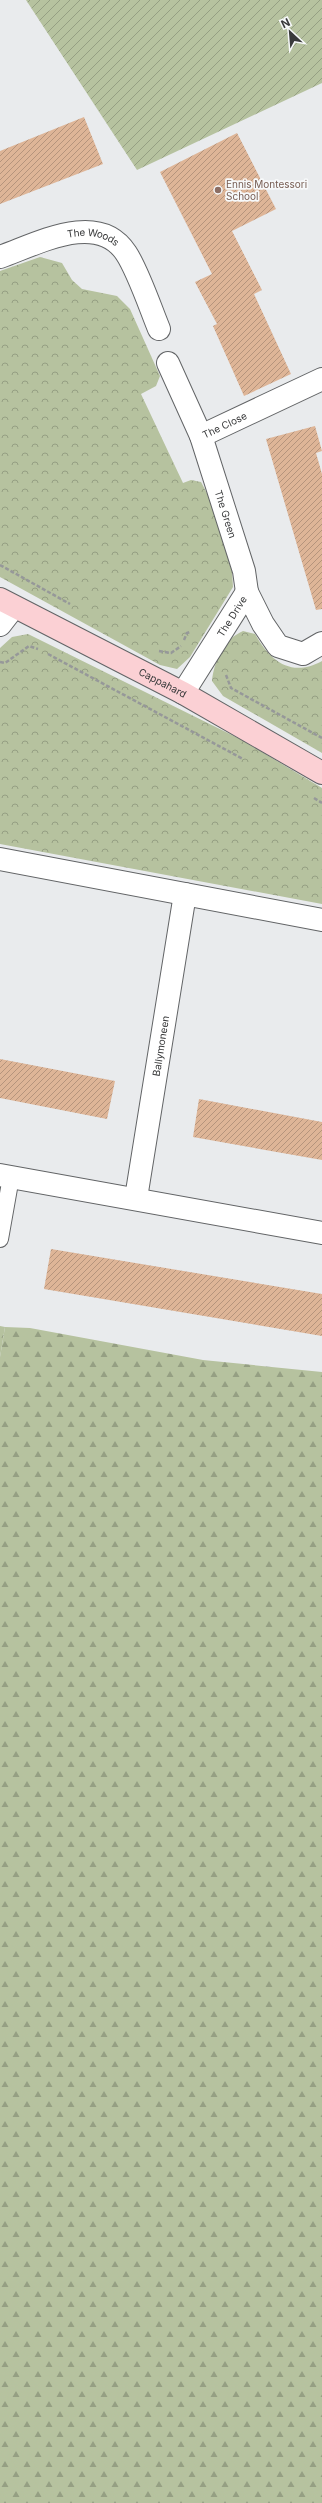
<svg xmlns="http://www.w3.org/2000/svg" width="322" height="2503" viewBox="0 0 322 2503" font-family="Inter,sans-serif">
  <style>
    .forest { fill: url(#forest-firs) }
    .park { fill: url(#park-crowns) }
    .garden { fill: url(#garden-furrows) }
    .building { fill: url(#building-hatch) }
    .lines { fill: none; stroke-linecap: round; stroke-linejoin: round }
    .lane-casing { stroke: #626466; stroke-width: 18 }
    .street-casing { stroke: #626466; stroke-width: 24 }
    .secondary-casing { stroke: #626466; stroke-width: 24 }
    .path { stroke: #969899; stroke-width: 2.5; stroke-dasharray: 4 2; stroke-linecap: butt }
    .lane { stroke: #fff; stroke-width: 16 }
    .street { stroke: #fff; stroke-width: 22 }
    .secondary { stroke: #fbd0d4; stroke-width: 22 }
    .education-dot { fill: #8d6e63; stroke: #f7f9fa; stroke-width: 1.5 }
    .labels { text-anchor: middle; stroke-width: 3.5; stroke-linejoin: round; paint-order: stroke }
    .education-label { font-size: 10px; fill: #785e54; stroke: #f7f9fa; text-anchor: start }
    .street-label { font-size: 10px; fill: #393a3b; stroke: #f7f9fa }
  </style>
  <defs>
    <pattern id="forest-firs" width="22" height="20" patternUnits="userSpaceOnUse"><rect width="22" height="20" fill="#b6c29f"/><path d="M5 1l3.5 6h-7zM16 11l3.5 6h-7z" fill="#959f83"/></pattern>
    <pattern id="park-crowns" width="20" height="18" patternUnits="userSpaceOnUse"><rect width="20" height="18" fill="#b6c29f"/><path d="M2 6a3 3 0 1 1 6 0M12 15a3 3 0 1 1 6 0" fill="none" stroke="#959f83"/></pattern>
    <pattern id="garden-furrows" width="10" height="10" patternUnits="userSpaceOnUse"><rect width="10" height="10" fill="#b6c29f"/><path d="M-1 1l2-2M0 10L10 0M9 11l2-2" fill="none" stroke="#959f83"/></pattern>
    <pattern id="building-hatch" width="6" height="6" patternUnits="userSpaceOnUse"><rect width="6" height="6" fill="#deb597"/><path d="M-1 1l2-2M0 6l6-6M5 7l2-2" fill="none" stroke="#b5947c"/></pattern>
  </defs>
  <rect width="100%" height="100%" fill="#e9ebed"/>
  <!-- forest -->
  <path class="forest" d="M5 1327 30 1328 203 1360 322 1372V2503H0V1357Z"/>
  <!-- park -->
  <path class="park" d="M40 257 62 263 72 280 82 289 117 296 130 309 160 376 156 386 141 394 183 483 191 480 201 482 209 497 232 571 233 587 190 657 177 669 160 665 0 577V271Z
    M243 631 255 634C270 661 291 678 322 661V753L223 696 212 681C214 661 224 639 243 631Z
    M28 634 242 740 322 788V904L0 844V648L12 637Z
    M0 1326 5 1327 0 1357Z"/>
  <!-- garden -->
  <path class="garden" d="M26 0H322V83L137 170Z"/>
  <!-- building -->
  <path class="building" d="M84 117 103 164 0 204V151Z
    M237 133 276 209 232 231 262 290 254 294 291 374 244 396 213 326 217 324 195 282 212 274 160 172Z
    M315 426 322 451 316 453 322 474V609L316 610 266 439Z
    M0 1059 115 1081 107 1119 0 1098Z
    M199 1099 322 1122V1160L193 1137Z
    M51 1249 322 1294V1336L44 1289Z"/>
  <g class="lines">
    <defs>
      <path id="lane" d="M0 1239 11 1177"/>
      <g id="street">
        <path id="s1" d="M0 257C37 244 98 210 126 253 138 271 150 307 159 329"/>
        <path id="s2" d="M168 363 201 436 244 571 247 592"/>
        <path id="s3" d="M201 436 322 379"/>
        <path d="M0 625 14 607"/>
        <path id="s4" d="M183 693 247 592 263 624 278 646 303 654 322 643"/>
        <path d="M0 859 322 920"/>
        <path d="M0 1175 322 1233"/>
        <path id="s5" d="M136 1198 185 894"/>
      </g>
      <g id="secondary">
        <path id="s6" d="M0 599 183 693 322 773"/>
      </g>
    </defs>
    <!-- lane casing -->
    <use href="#lane" class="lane-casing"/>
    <!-- street casing -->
    <use href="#street" class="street-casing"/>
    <!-- secondary casing -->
    <use href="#secondary" class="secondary-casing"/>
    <!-- path -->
    <path class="path" d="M0 565 70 604
      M184 640 187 633 190 632
      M159 651 171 653 181 646
      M48 654 243 759
      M0 662 5 663 29 646 38 649
      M226 675 231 688 322 738
      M314 798 322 803"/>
    <!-- lane -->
    <use href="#lane" class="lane"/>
    <!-- street -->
    <use href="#street" class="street"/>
    <!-- secondary -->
    <use href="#secondary" class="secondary"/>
  </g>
  <!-- markers -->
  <circle class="education-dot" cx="218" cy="190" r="4"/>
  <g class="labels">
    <!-- education labels -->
    <g class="education-label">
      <text x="226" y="188">Ennis Montessori<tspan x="226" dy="12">School</tspan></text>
    </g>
    <!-- street labels -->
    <g class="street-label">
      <text dy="4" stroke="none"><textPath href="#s1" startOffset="98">The Woods</textPath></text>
      <text dy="4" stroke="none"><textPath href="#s3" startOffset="26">The Close</textPath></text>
      <text dy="4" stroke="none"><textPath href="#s2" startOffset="162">The Green</textPath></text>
      <text dy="4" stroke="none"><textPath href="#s4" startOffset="91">The Drive</textPath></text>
      <text dy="4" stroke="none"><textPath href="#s6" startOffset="183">Cappahard</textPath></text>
      <text dy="4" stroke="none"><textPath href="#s5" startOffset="154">Ballymoneen</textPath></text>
    </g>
  </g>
  <!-- north arrow -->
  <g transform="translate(290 32) rotate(334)" stroke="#f7f9fa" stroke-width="3" paint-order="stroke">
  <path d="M0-3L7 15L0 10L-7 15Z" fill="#393a3b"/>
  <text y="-6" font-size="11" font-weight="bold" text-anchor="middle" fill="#393a3b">N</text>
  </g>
</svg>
